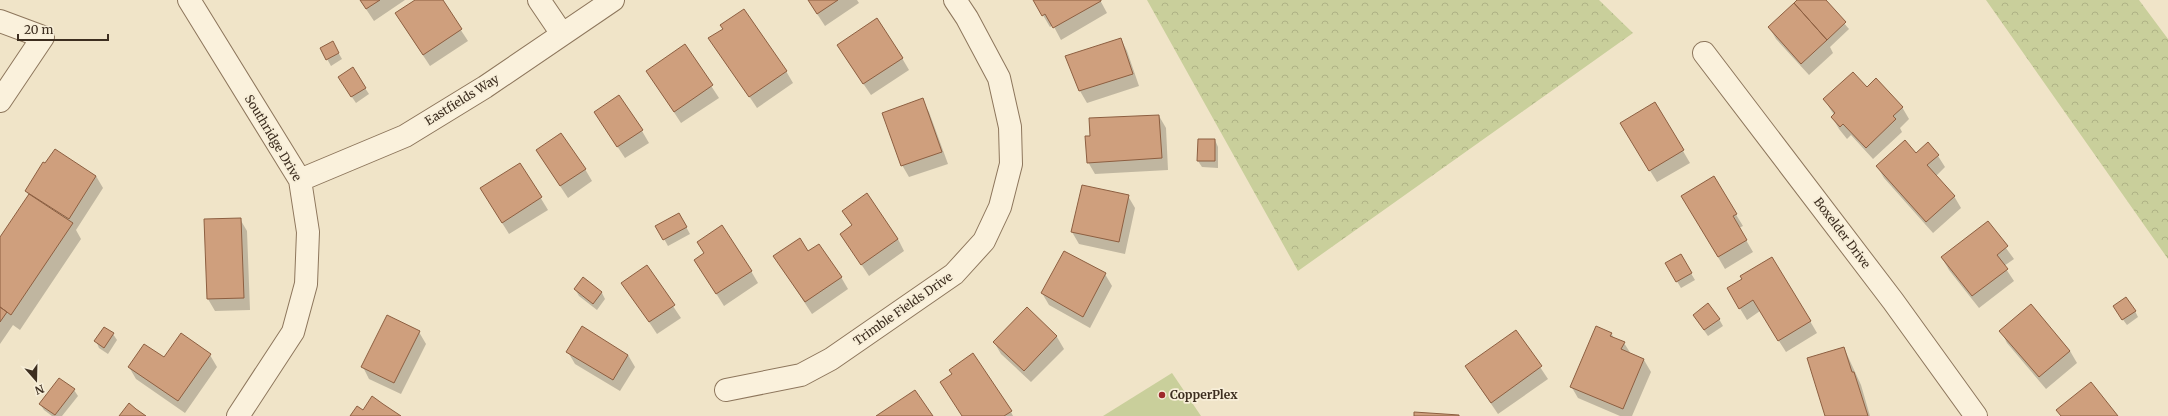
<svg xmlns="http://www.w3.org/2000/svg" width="2168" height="416" viewBox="0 0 2168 416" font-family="Merriweather,serif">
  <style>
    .green { fill: #c9cf9b }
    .forest { fill: url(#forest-crowns) }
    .shadow { fill: #0003 }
    .building { fill: #cf9f7d; stroke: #8d5f41 }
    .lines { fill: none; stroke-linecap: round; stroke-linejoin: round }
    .minor-casing { stroke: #8d765c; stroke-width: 24 }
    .minor { stroke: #faf1dc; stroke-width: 22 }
    .poi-dot { fill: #9e2a2b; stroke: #f7eed8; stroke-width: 1.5 }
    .labels { text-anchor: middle; stroke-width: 3.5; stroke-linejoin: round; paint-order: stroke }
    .street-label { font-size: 12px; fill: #3d2e20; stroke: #f7eed8 }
    .poi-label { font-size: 12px; font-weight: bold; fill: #3d2e20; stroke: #f7eed8; text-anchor: start }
  </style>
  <defs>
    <pattern id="forest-crowns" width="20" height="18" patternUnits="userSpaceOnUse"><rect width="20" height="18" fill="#c9cf9b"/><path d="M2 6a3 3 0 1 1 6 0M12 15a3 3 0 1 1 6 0" fill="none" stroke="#aeb285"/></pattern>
  </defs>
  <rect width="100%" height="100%" fill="#f0e4c8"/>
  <!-- green -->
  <path class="green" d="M1172 373 1201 416H1103Z"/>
  <!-- forest -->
  <path class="forest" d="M1147 0H1599L1633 33 1298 271Z
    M1986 0H2139L2168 39V259Z"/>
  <!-- shadow -->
  <path class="shadow" d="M360 0H405L374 21Z
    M417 0H441L468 41 430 66 403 25Z
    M808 0H857L859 3 825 26Z
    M1034 0H1100L1107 13 1061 40 1053 25 1050 27Z
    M1799 0H1824L1849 29 1830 47 1833 53 1809 75 1776 39 1769 27Z
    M710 38 786 71 793 83 757 108Z
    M1121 39 1127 51 1139 86 1087 103 1080 91Z
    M332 42 342 59 331 66 321 48Z
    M685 46 719 98 681 123 647 71Z
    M845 57 902 58 909 70 871 95Z
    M343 84 365 88 369 94 356 103Z
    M1824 99 1902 107 1909 119 1900 128 1902 132 1873 159 1851 135 1847 139 1839 129 1832 117 1834 115Z
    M922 100 929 112 948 164 909 177 902 165Z
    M1655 103 1690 163 1657 182 1628 135Z
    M595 113 642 131 649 143 625 158Z
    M1159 116 1166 128 1168 170 1095 174 1088 162Z
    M1215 140 1218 147V168L1202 167 1198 161Z
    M537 151 585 169 592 181 568 198Z
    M1916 154 1938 156 1945 167 1936 176 1954 196 1961 208 1933 233 1884 178 1877 166Z
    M520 164 548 210 509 234 481 189Z
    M46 165 96 176 103 188 76 230 81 239 20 330 13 325 0 344V239L29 196 26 191Z
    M1713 177 1743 226 1739 228 1753 252 1725 269 1682 196Z
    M1128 196 1135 208 1125 254 1079 244 1072 232Z
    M843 211 898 239 904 251 869 276 841 234 852 226Z
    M679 214 690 234 668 246 657 226Z
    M240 219 247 231 250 310 215 311 208 299 205 220Z
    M1987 222 2014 259 2004 266 2014 281 1979 308 1949 270 1942 258Z
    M808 252 841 277 848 289 812 314 782 268Z
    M1680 255 1695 280 1681 288 1666 263Z
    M695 260 751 271 758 283 724 306Z
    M646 266 681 318 657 334 623 283Z
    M1105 274 1112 286 1090 328 1049 305 1042 293Z
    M583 279 602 293 605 299 597 310 579 296 575 289Z
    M1728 289 1810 321 1817 333 1786 352 1760 311 1747 320Z
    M2031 305 2070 351 2077 363 2046 389 2007 343 2001 331Z
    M1027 308 1057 337 1064 349 1031 382 1001 354 994 342Z
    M2135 311 2138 317 2127 325 2118 313Z
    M1694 316 1719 319 1723 326 1708 336Z
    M1516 331 1548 379 1498 414 1466 367Z
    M419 332 426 344 401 394 369 379 363 367Z
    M1611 333 1614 338 1624 343 1631 354 1644 360 1651 372 1632 416H1620L1578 398 1571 386Z
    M113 334 117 340 108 354 99 348 96 341Z
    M1844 348 1861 385 1870 416H1826Z
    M568 352 628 355 635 367 620 391 575 364Z
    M210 355 217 367 185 413 136 379 129 367Z
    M74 390 78 396 62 416H52L44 410 40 404Z
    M1011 412 1013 416H962Z"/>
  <!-- building -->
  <path class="building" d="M360 0H380L366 9Z
    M415 0H443L462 29 423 55 395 13Z
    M808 0H838L817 14Z
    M1033 0H1101V1L1053 28 1045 14 1042 16Z
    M1797 0H1826L1846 22 1827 40 1794 3Z
    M1794 3 1827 40 1801 64 1768 27Z
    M744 9 787 71 749 97 708 38 723 29 720 25Z
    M877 18 903 58 863 84 837 45Z
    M1121 38 1133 74 1079 91 1065 56Z
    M333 41 339 53 326 60 320 48Z
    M685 44 713 85 674 112 646 71Z
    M353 67 366 88 351 97 338 77Z
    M1853 72 1867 87 1876 78 1903 107 1893 116 1896 119 1866 148 1843 124 1840 127 1831 117 1835 113 1823 99Z
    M619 95 643 130 617 147 594 112Z
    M923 98 942 152 901 166 882 113Z
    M1655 102 1684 150 1649 171 1620 123Z
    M1159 115 1162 158 1087 163 1085 136H1090L1089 118Z
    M561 133 586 169 560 186 536 150Z
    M1198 139H1215V161H1197Z
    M1905 140 1916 153 1928 142 1939 155 1927 165 1955 196 1926 222 1876 166Z
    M55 149 96 176 69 219 25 191 43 162 45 163Z
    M520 163 542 197 502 223 480 188Z
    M1714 176 1737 214 1733 216 1747 240 1718 257 1681 196Z
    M1082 185 1129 195 1119 242 1071 232Z
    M867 193 898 239 861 265 840 234 852 225 842 211Z
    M29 194 73 223 11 315 0 307V237Z
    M679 213 687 227 663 240 655 226Z
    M241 218 244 298 207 299 204 219Z
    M1988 221 2008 246 1997 255 2008 269 1972 296 1941 257Z
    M722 225 752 271 716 294 694 260 704 253 697 242Z
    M800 238 808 251 819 244 842 277 805 302 773 256Z
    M1064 251 1106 273 1083 317 1041 293Z
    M1681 254 1692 273 1676 282 1665 263Z
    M1772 257 1811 321 1778 341 1753 300 1739 309 1727 288 1742 279 1740 276Z
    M647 265 675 305 649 322 621 283Z
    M583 277 602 292 593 304 574 289Z
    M2126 297 2136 311 2122 320 2113 306Z
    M1708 303 1720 319 1704 330 1693 315Z
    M2031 304 2070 351 2039 377 1999 331Z
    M0 307 7 312 0 322Z
    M1027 307 1057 336 1024 371 993 342Z
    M387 315 420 331 394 383 361 367Z
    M582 326 628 355 613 380 566 352Z
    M1596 326 1612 333 1610 336 1625 342 1621 349 1644 359 1623 409 1570 387Z
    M104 327 114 333 104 348 94 341Z
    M1516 330 1542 366 1491 403 1465 366Z
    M181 333 211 354 178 401 128 367 144 344 164 357Z
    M1844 347 1852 372H1854L1868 416H1825L1807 358Z
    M973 353 1012 411 1004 416H962L940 382 952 374 949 370Z
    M59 378 75 389 55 415 39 404Z
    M2091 382 2118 416H2061L2056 410Z
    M915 390 933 416H876Z
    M372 396 383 404 401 416H350L357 406 363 410Z
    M129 403 136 409 146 416H119Z
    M1414 412 1459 415V416H1414Z"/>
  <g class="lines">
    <defs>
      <path id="minor" d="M189 0 300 180 308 232 306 284 293 332 238 416
        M539 0 562 34
        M0 21 43 37 0 101
        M1704 53 1893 301 1976 416
        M300 180 405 136 485 87 613 0
        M726 390 801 375 831 359 954 274 984 241 1000 207 1011 164 1010 127 999 78 967 18 955 0"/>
    </defs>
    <!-- minor casing -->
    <use href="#minor" class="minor-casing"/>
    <!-- minor -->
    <use href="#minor" class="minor"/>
  </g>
  <!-- markers -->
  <circle class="poi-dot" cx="1162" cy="395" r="4"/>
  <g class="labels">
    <!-- street labels -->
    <g class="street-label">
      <text transform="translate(462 100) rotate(-32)" y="4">Eastfields Way</text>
      <text transform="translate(273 138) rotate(59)" y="4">Southridge Drive</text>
      <text transform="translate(1842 233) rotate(53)" y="4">Boxelder Drive</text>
      <text transform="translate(903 309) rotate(-35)" y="4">Trimble Fields Drive</text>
    </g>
    <!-- poi labels -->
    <g class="poi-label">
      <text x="1170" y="399">CopperPlex</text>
    </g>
  </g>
  <!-- north arrow -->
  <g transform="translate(36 380) rotate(160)" stroke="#f7eed8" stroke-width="3" paint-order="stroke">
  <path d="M0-3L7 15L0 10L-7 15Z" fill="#3d2e20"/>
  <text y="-6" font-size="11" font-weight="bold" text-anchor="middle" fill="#3d2e20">N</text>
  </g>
  <!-- scale -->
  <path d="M18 34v6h90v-6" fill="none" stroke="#3d2e20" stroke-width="2"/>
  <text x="24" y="34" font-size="12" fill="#3d2e20" stroke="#f7eed8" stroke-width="3" paint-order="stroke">20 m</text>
</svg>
